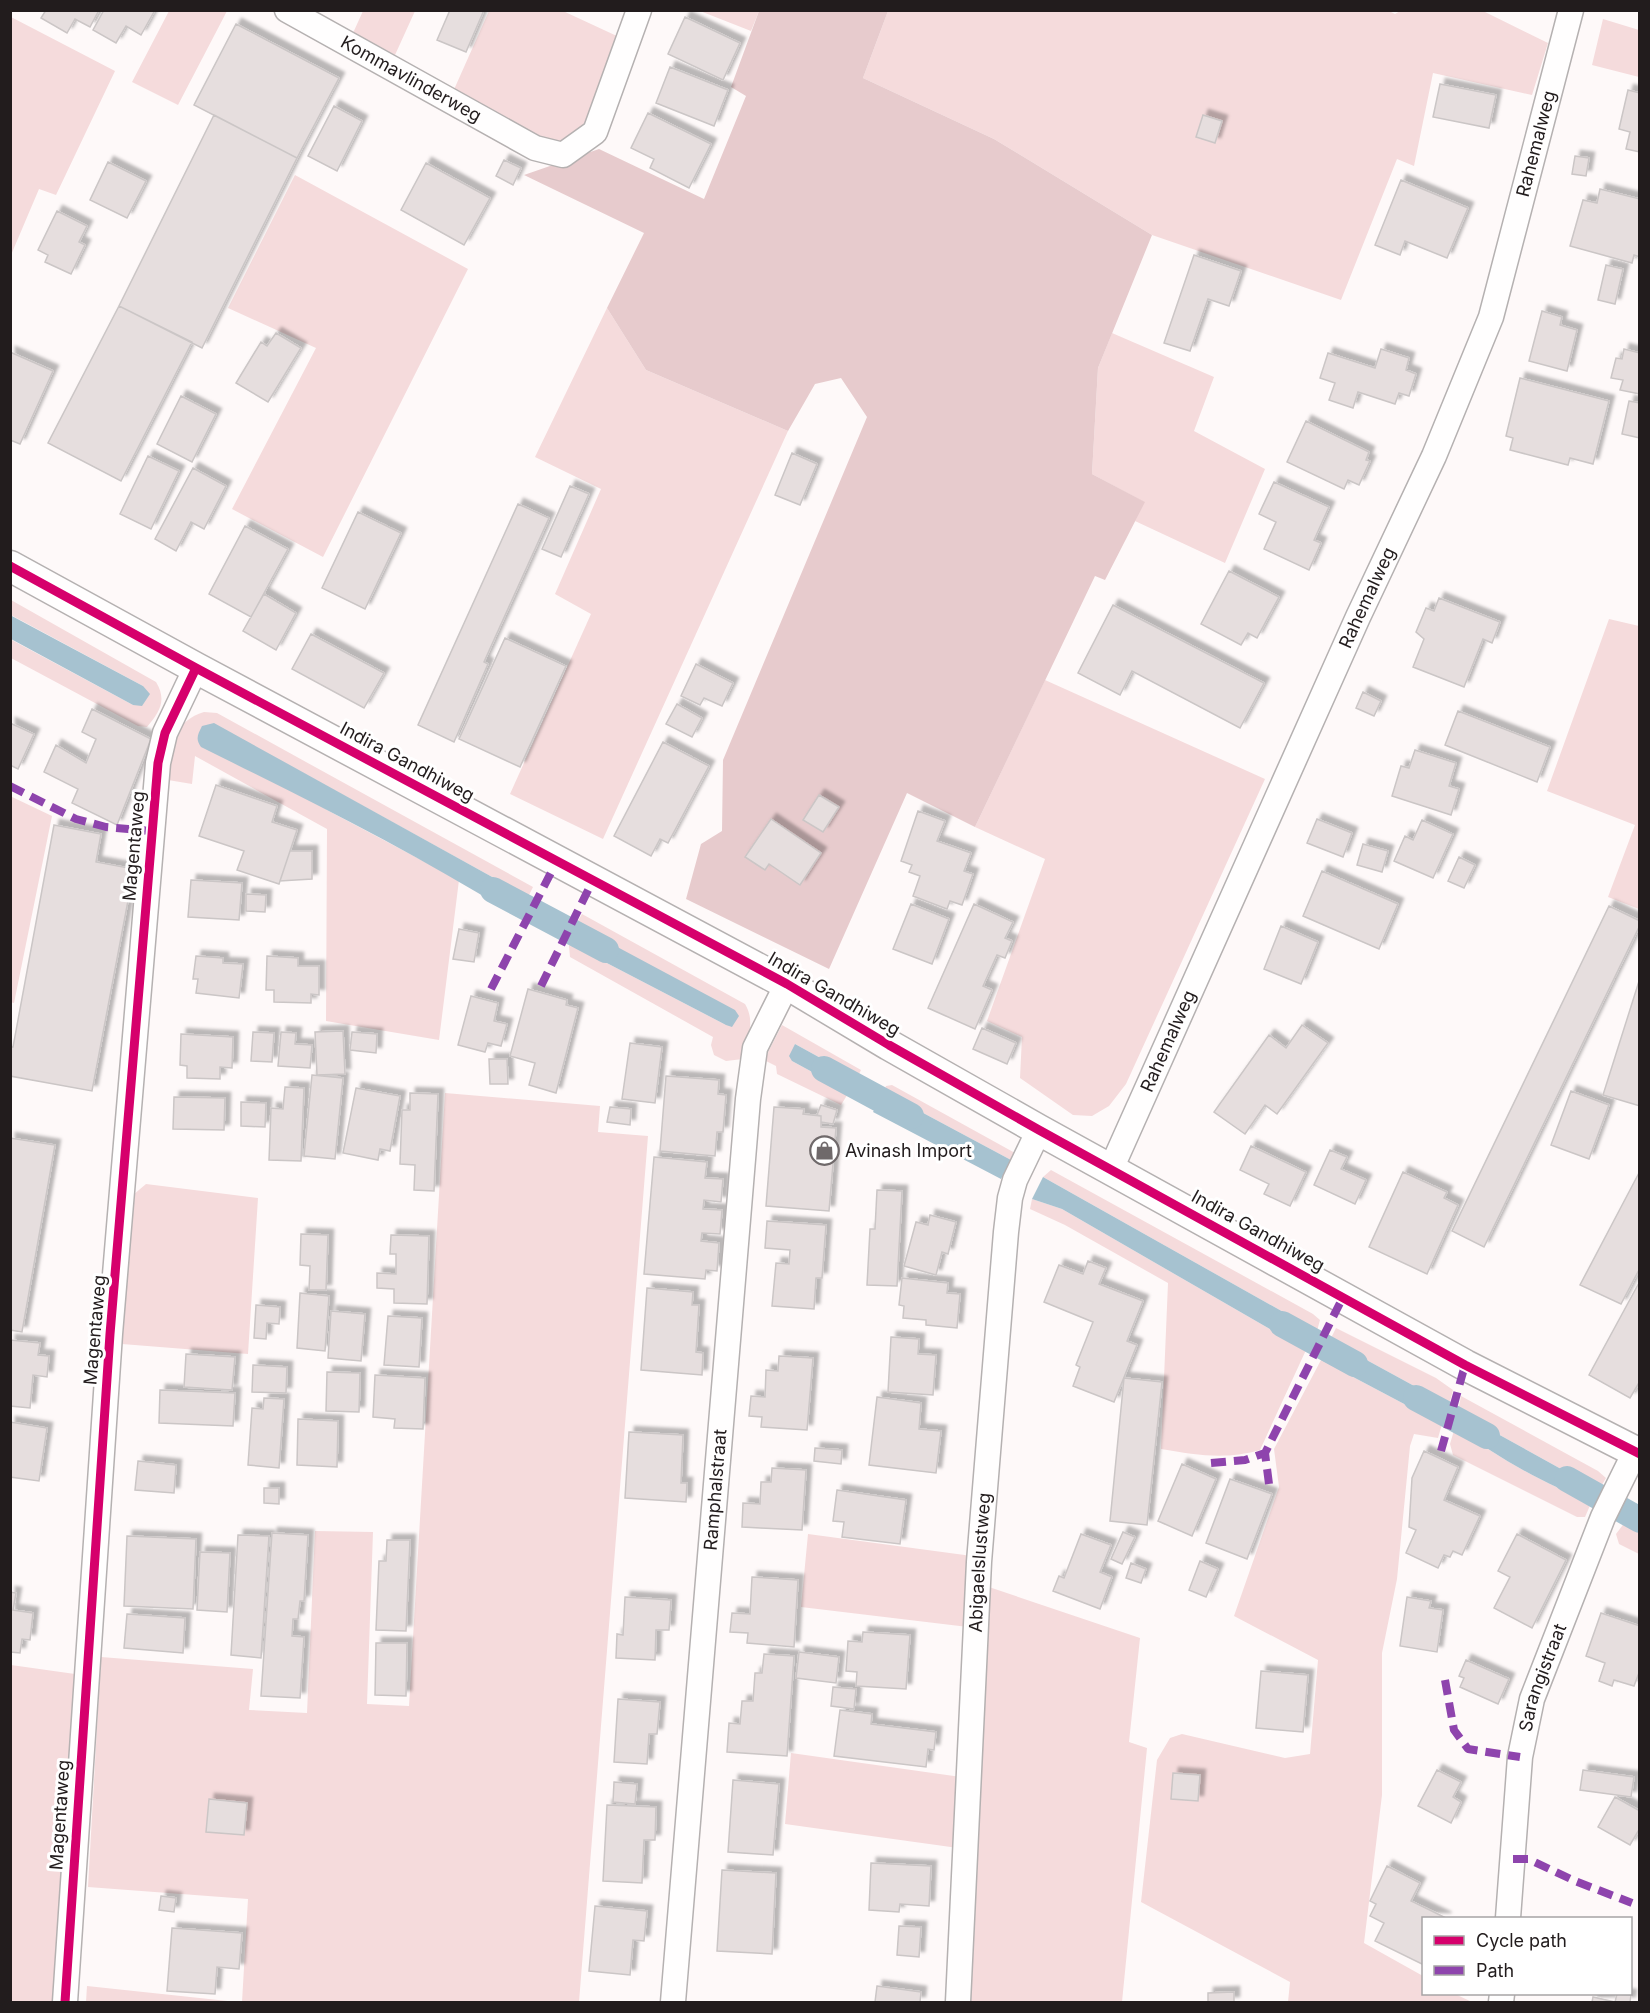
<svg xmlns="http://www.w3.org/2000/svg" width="1650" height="2013" viewBox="0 0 1650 2013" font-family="Inter,sans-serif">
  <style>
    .green { fill: #f5dbdc }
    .forest { fill: #e7cbcd }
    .water { fill: #a6c2d0 }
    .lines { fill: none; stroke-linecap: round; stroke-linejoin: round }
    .canal { stroke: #a6c2d0; stroke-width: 26 }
    .building { fill: #e6dede; stroke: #cbc6c6; stroke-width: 1.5; filter: url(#shadow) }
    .minor-casing { stroke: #b5b1b1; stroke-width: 27 }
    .major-casing { stroke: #b5b1b1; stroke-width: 33 }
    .minor { stroke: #fffefe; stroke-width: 24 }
    .major { stroke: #fffefe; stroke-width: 30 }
    .quiet { stroke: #8e44ad; stroke-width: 8; stroke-dasharray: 15 8; stroke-linecap: butt }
    .cycleway-casing { stroke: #fff; stroke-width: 13 }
    .cycleway { stroke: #d6006c; stroke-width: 9 }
    .labels { text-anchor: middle; stroke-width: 6; stroke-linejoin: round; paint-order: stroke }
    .street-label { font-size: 18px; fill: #221c1d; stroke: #fff }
    .poi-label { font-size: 18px; fill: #221c1d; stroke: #fff; text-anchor: start }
  </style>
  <defs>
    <filter id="shadow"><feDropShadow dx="5.5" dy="-5.5" stdDeviation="1.5" flood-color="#0004"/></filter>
  </defs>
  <rect width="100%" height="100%" fill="#fef9f9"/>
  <!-- green -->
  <path class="green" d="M1387 10 1395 14 1402 10 1483 11 1548 43 1532 95 1433 73 1414 166 1397 159 1341 300 1152 235 994 139 863 78 888 11Z
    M169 11H227L178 105 132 82Z
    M363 11H415L395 55 353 33Z
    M489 11H563L619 37 586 131 559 146 530 138 452 94Z
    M700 11 759 10V11L751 31Z
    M11 17 115 71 56 195 39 189 11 255Z
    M1603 19 1639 30V77L1592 65Z
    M295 175 468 269 323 557 232 509 316 348 228 308Z
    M607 308 646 370 788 431 603 839 510 794 591 614 555 594 601 489 535 457Z
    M1112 333 1214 377 1194 431 1265 469 1225 563 1135 521 1144 502 1092 474 1098 368Z
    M11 600 156 682C167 700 160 712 147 727L138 726 11 658 10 639 133 705 143 686 11 615Z
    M1609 619 1639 626V909L1608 897 1635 825 1547 791Z
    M1045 680 1265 779 1126 1084 1109 1106 1092 1116 1073 1115 1020 1078 1022 1037 987 1021 1045 859 975 827Z
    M204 712 217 713 533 887 527 899 494 878 214 724 327 810 459 880 439 1040 326 1021 327 829 195 756 192 784 168 780C173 750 169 723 204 712Z
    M10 796 52 816 14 1003 10 1002Z
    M582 914 745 1004C756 1022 747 1040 743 1059L726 1061 714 1055 711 1045 713 1037 570 957 569 946 572 941 576 947 726 1025 586 929 580 927 578 921Z
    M782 1025 861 1070 857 1078 795 1044 792 1061 849 1092 841 1105 777 1074 776 1066 764 1060Z
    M892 1085 1015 1153 1011 1160 884 1092 886 1086Z
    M445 1093 600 1106 598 1132 648 1136 579 2002H242L248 1899 88 1887 101 1657 253 1669 249 1710 307 1713 315 1531 373 1532 367 1704 409 1706Z
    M1051 1170 1313 1314 1320 1320 1317 1331 1043 1177Z
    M146 1184 258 1198 248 1354 122 1344 133 1195Z
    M1032 1199 1062 1209 1306 1350 1260 1450C1225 1460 1197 1455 1161 1449L1168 1283 1065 1225 1030 1209Z
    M1336 1328 1436 1378 1453 1390 1449 1405 1330 1340Z
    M1321 1360 1442 1424 1438 1438 1414 1434 1410 1446 1397 1579 1382 1653V1795L1364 1943 1423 1976 1424 1994H1455L1472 2002H1288L1290 1982 1141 1902 1157 1760 1170 1738 1182 1734 1285 1758 1310 1754 1318 1660 1234 1616 1279 1487 1274 1449Z
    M1461 1396 1598 1471 1606 1478 1599 1490 1458 1412Z
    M1455 1427C1497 1456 1543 1485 1592 1501L1585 1517H1577L1453 1455 1450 1444Z
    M1625 1522 1639 1530V1554L1619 1544 1616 1534Z
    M808 1534 972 1556 968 1627 801 1607Z
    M986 1586 1140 1638 1129 1742 1147 1748 1122 2002H967Z
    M11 1665 75 1674 53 2002H11Z
    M791 1753 961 1777 958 1848 785 1824Z
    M87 1986 237 2002H86Z"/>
  <!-- forest -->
  <path class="forest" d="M759 11H888L863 78 994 139 1152 235 1098 368 1092 474 1145 502 1105 580 1095 576 975 827 907 793 829 969 686 899 701 844 722 831 723 760 867 417 841 378 815 384 788 431 646 370 607 308 644 233 524 175 599 149 704 199 746 96 731 87Z"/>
  <!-- water -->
  <path class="water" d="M10 615 143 686 150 694 142 706 133 705 11 639Z
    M214 723 494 878 527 899 517 917C416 853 308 800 201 747 195 739 198 734 202 726Z
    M543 906 564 916 565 922 558 936 533 924Z
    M580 927 735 1010 739 1016 732 1027 726 1025 576 947 572 941Z
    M795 1044 857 1078 849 1092 792 1061 789 1056Z
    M884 1092 1011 1160 1001 1179 873 1112Z
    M1043 1177 1317 1331 1306 1350 1062 1209 1032 1199Z
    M1330 1340 1449 1405 1442 1424 1321 1360Z
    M1458 1412 1599 1490 1592 1501C1543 1485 1497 1456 1455 1427Z"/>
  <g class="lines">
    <!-- canal -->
    <path class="canal" d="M493 890 606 950
      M824 1069 911 1116
      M1282 1324 1355 1364
      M1416 1398 1487 1436
      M1567 1479 1640 1520"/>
  </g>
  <!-- building -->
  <path class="building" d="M46 10H99L90 27 75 19 67 33 41 18Z
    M104 10H155L141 35 126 26 116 43 93 30Z
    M450 10H484L466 52 437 40Z
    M685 17 740 43 723 80 668 54Z
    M236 24 339 78 297 158 194 105Z
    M670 67 728 90 714 126 656 103Z
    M1440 84 1496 95 1489 128 1433 117Z
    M1628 90 1640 93V152L1626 149 1630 132 1619 129Z
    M334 106 362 121 337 171 308 156Z
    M648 113 711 144 689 188 650 168 654 159 631 148Z
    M214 115 297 158 202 348 119 306Z
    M1203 115 1222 121 1215 143 1196 137Z
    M1575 156 1589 158 1586 176 1572 174Z
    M504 160 521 168 513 185 496 176Z
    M108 162 146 181 127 218 90 200Z
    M426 163 490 198 464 245 401 210Z
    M1401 180 1468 208 1447 258 1405 241 1400 255 1375 245Z
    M1600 189 1640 199V257L1634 255 1632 263 1570 246 1583 200 1597 203Z
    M57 211 87 226 79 242 85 245 71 274 45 262 48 255 38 250Z
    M1194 255 1241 271 1229 306 1208 299 1190 351 1164 343Z
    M1606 265 1623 269 1615 304 1598 300Z
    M119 306 192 342 121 481 48 443Z
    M1542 311 1562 317 1560 325 1577 330 1567 371 1529 361Z
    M276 333 301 348 268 402 236 383 261 342 267 346Z
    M1381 349 1409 358 1406 370 1416 374 1409 396 1399 393 1395 404 1358 392 1353 408 1329 400 1335 383 1320 378 1328 353 1375 368Z
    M1624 349 1640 353V394L1620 390 1623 380 1611 378 1616 358 1622 359Z
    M10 352 53 371 20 444 10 440Z
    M1520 378 1609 401 1593 464 1570 458 1568 465 1510 450 1513 438 1506 436Z
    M181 396 216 414 192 462 157 444Z
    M1629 401 1640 403V438L1622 434Z
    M1306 421 1369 452 1366 460 1370 461 1359 485 1348 480 1344 489 1287 462Z
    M792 453 817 464 800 505 775 495Z
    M148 456 179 471 151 529 120 514Z
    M193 468 226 486 204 529 191 522 176 551 155 539Z
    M1274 482 1329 507 1314 540 1321 543 1309 570 1264 549 1276 522 1259 514Z
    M570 486 589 494 561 557 542 549Z
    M518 504 549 518 484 662 488 664 454 742 418 725Z
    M358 512 401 533 365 609 322 588Z
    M245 526 288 549 251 617 209 594Z
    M1229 571 1279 597 1257 638 1248 633 1241 645 1201 624Z
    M264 594 296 613 276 650 243 631Z
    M1439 598 1500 622 1492 643 1483 639 1464 687 1413 667 1424 639 1416 632 1426 608 1434 611Z
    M1113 605 1264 683 1240 728 1132 671 1120 695 1078 673Z
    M311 634 384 673 364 708 292 669Z
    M505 638 566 666 520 767 459 739Z
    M696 664 733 683 722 706 704 698 700 705 681 696Z
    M1363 692 1381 701 1374 716 1356 708Z
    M677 704 702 718 692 737 666 724Z
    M92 709 151 739 117 825 72 803 78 789 44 772 56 745 86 763 96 739 82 732Z
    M1458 711 1550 747 1537 782 1445 745Z
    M10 723 34 734 18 769 10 765Z
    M663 742 709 766 668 843 660 839 651 856 614 836Z
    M1415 750 1456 763 1449 786 1459 789 1451 815 1392 796 1401 766 1409 768Z
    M216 785 277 806 272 822 297 830 279 884 237 870 244 851 199 836Z
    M819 795 839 807 823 832 803 820Z
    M918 811 945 821 937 841 971 853 964 871 973 874 962 905 950 901 947 909 913 896 920 876 909 872 912 865 901 861Z
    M771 819 821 853 800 885 769 864 765 870 745 857Z
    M1317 819 1352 833 1343 857 1307 843Z
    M1422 820 1453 834 1433 878 1394 861 1405 836 1413 840Z
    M54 825 101 834 96 862 134 869 92 1091 10 1076V1047H13Z
    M1363 844 1388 851 1382 872 1357 865Z
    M290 851H312V879L280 881Z
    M1459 857 1475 865 1464 888 1448 881Z
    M1322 871 1398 904 1379 949 1303 916Z
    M191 880 242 883 239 920 188 917Z
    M246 894 266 895 265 912 246 911Z
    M911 904 949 919 932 964 893 949Z
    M974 904 1013 922 1005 938 1012 941 1005 958 997 955 983 986 992 990 975 1029 928 1008Z
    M1609 906 1640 921V925L1484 1247 1452 1231Z
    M1281 926 1318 942 1301 984 1264 969Z
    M459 929 479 933 474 962 453 959Z
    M196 956 223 958V963L243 964 239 998 196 993 198 979H193Z
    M267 956 298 958V966H319V995L311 994V1003L274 1002V990H266Z
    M1640 978V1106L1603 1095Z
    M528 989 567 1000 566 1005 578 1008 556 1093 529 1085 535 1063 510 1056Z
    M471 996 498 1003 494 1021 507 1024 501 1046 488 1043 485 1052 458 1045Z
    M1302 1025 1328 1043 1277 1114 1265 1105 1245 1134 1214 1112 1269 1035 1286 1048Z
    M982 1028 1016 1043 1007 1064 973 1049Z
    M343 1031 345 1074 317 1075 315 1032Z
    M253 1032 274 1033 272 1062 251 1061Z
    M281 1032 296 1033 295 1044 312 1045 310 1068 278 1066Z
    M352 1032 377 1034 376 1053 350 1050Z
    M181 1034 233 1037 232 1068 220 1067V1079L187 1078V1066L180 1065Z
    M630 1043 662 1047 655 1103 622 1099Z
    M489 1059H507L508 1084H490Z
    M312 1075 343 1078 335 1159 304 1156Z
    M666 1076 719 1080 718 1094 726 1095 723 1132H717L715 1156 660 1151Z
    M285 1087 304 1088 301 1161 269 1160 271 1108 283 1109Z
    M356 1088 400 1096 390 1151 380 1149 378 1160 343 1153Z
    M1571 1091 1609 1105 1589 1159 1551 1145Z
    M410 1093 438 1094 434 1191 414 1190 415 1165 400 1164 402 1110H410Z
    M174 1097 225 1098 224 1130 173 1129Z
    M241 1102 266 1103 265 1127 241 1126Z
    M821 1105 837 1110 833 1124 821 1122V1116L817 1115Z
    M610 1107 631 1109 630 1125 607 1122Z
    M774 1107 804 1109 803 1114 821 1116V1127L836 1128 829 1211 766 1206Z
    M10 1138 55 1145 22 1332 10 1330Z
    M1251 1146 1306 1172 1290 1206 1264 1194 1269 1184 1240 1170Z
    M1330 1150 1347 1157 1341 1169 1366 1180 1355 1204 1314 1185Z
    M654 1157 707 1162 705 1178 723 1179 721 1202 704 1200 703 1209 722 1210 720 1234 702 1233 701 1241 719 1243 717 1271 706 1270 705 1279 644 1274Z
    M1640 1171V1268L1621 1304 1580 1285Z
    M1403 1172 1447 1192 1444 1198 1458 1205 1427 1274 1369 1247Z
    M877 1190 902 1191 897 1286 867 1285 870 1229H875Z
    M930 1215 956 1222 948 1254 942 1252 936 1275 904 1266 916 1222 928 1225Z
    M767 1221 826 1225 822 1278H816L814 1309 772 1306 776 1263 789 1264 790 1250 765 1248Z
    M301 1234 328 1235 326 1290H309L310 1266 300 1265Z
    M391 1235 429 1236 427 1304 394 1303V1289L377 1288V1273L396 1274V1254H390Z
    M1088 1261 1106 1268 1099 1284 1143 1301 1127 1341 1137 1345 1114 1402 1073 1386 1080 1367 1076 1365 1093 1322 1044 1302 1059 1265 1083 1274Z
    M902 1278 948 1283 947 1293 960 1294 957 1328 926 1325V1320L903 1318 904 1306 899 1305Z
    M1640 1281V1381L1630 1398 1589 1375Z
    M647 1288 693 1292 692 1305H699L696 1352 703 1353 702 1375 641 1370Z
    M300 1293 329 1296 325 1351 297 1348Z
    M256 1305 280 1307 279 1324 267 1323 266 1339 254 1338Z
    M331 1311 365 1314 361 1361 328 1358Z
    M388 1316 422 1318 419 1367 384 1365Z
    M891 1337 919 1339 918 1354 936 1355 933 1395 888 1392Z
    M10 1340 40 1343 38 1355 49 1356 47 1377 33 1375 30 1408 10 1406Z
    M186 1354 235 1357 232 1390 184 1387Z
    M779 1356 813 1358 807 1430 761 1427 762 1417 749 1416 751 1396 765 1397 766 1370 778 1371Z
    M253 1365 287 1367 286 1393 252 1392Z
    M327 1372 360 1373 359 1412 326 1411Z
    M375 1375 425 1378 423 1429 394 1428 395 1419 373 1417Z
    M1124 1378 1162 1382 1147 1525 1110 1521Z
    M160 1390 235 1393 233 1426 159 1423Z
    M877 1397 921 1403 919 1429 941 1431 936 1473 869 1465Z
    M264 1398 284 1399 279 1468 248 1465 252 1408 263 1409Z
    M298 1419 338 1421 337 1467 297 1465Z
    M10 1422 47 1428 39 1481 10 1477Z
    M629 1432 683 1435 681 1483H687L686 1502 625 1498Z
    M815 1448 842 1450 841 1464 814 1461Z
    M1424 1451 1458 1467 1444 1500 1480 1516 1462 1555 1453 1551 1450 1557 1444 1555 1438 1568 1406 1553 1416 1530 1409 1527 1412 1478Z
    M138 1461 176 1465 174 1493 135 1490Z
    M1182 1464 1216 1479 1192 1536 1158 1521Z
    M772 1468 806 1470 802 1530 742 1527 743 1503 760 1504 761 1482H771Z
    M1230 1479 1272 1494 1247 1559 1206 1543Z
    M264 1488H279V1504L264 1503Z
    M837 1490 906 1500 900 1544 842 1537 844 1522 833 1521Z
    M1123 1532 1135 1537 1122 1564 1111 1559Z
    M272 1533 308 1535 304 1601H300L298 1619H293L292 1636 304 1637 300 1698 261 1696Z
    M1081 1534 1111 1545 1100 1572 1112 1577 1100 1609 1053 1591 1059 1576 1064 1578Z
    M1517 1534 1566 1560 1532 1628 1494 1608 1510 1577 1498 1571Z
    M238 1535 269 1536 261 1658 231 1655Z
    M127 1536 196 1539 193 1609 124 1606Z
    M387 1540H410L406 1631 376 1630 379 1561H386Z
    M200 1552 230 1553 227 1612 197 1610Z
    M1200 1561 1218 1569 1206 1597 1189 1590Z
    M1131 1563 1146 1569 1141 1583 1126 1578Z
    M752 1577 798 1580 794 1647 747 1643 748 1633 730 1632 732 1613 750 1614Z
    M10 1592 16 1593 13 1610 33 1613 30 1640 22 1639 20 1653 10 1652Z
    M625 1597 671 1600 669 1630H656L655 1660 616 1658 617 1634 623 1635Z
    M1407 1597 1431 1601 1429 1608 1443 1610 1437 1652 1400 1646Z
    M1601 1613 1640 1626V1670L1634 1686 1614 1680 1612 1686 1599 1681 1605 1663 1586 1656Z
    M127 1614 185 1618 183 1653 124 1648Z
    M863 1632 910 1635 906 1689 856 1686 857 1672 846 1671 848 1641 862 1642Z
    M376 1643H407L406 1696 375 1695Z
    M799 1652 839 1657 836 1683 796 1678Z
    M764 1654 794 1656 787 1756 727 1752 729 1723 740 1724 742 1701H753L755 1673H762Z
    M1466 1660 1509 1679 1498 1704 1460 1687 1464 1678 1459 1676Z
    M1261 1671 1308 1675 1303 1732 1256 1728Z
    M833 1687 856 1689 854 1709 831 1706Z
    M618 1699 660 1702 657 1734H649L647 1764 614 1762Z
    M840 1710 872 1714 871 1724 936 1732 934 1750 928 1749 926 1767 834 1756Z
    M1437 1770 1461 1782 1453 1797 1461 1802 1451 1823 1418 1806Z
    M1583 1770 1634 1777 1631 1797 1580 1790Z
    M1173 1773 1200 1775 1198 1801 1171 1799Z
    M733 1780 779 1784 773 1855 728 1852Z
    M614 1782 637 1784 635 1804 613 1802Z
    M1615 1797 1640 1811V1828L1630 1845 1598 1827Z
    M209 1799 247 1803 244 1835 206 1832Z
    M607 1805 656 1807 655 1840H644L642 1883 603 1881Z
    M871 1863 931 1866 929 1906 900 1904 899 1912 869 1910Z
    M1387 1866 1420 1883 1411 1901 1446 1918H1424V1965L1375 1941 1384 1923 1370 1916 1376 1904 1370 1901Z
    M722 1870 776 1873 772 1954 717 1951Z
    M161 1896 176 1898 174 1912 159 1910Z
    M595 1906 647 1911 644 1941 633 1940 630 1975 589 1971Z
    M899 1926 921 1927 919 1957 897 1955Z
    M172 1928 242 1933 239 1969 217 1967 215 1994 167 1991Z
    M877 1986 921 1992 920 2002H875Z
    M1234 1992V2002H1208V1993Z
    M1617 1994 1631 1995 1630 2002H1592L1593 1997 1615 2002Z"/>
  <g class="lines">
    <defs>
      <g id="minor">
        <path id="s1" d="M287 10 535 148 563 155 595 132 639 10"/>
        <path id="s2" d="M1111 1169 1358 617 1434 456 1491 317 1571 10"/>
        <path id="s3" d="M1508 1918 1520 1757 1532 1699 1603 1517 1635 1452"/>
        <path d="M65 2002 110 1334 158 763 165 733 196 668"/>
        <path id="s4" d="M673 2002 748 1099 755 1048 787 984"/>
        <path id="s5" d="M958 2002 979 1562 1006 1232 1010 1198 1015 1180 1039 1130"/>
        <path d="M1501 2002 1502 1994"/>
      </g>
      <path id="major" d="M10 566 196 668 787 984 889 1045 1039 1130 1465 1365 1640 1454"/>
    </defs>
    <!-- minor casing -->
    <use href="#minor" class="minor-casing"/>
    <!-- major casing -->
    <use href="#major" class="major-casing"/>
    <!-- minor -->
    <use href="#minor" class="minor"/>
    <!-- major -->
    <use href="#major" class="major"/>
    <!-- quiet -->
    <path class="quiet" d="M10 786 76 819 106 827 151 831
      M541 986 593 880
      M491 989 557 861
      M1441 1451 1465 1365
      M1211 1463 1245 1460 1265 1453
      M1269 1484 1265 1453 1343 1297
      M1445 1680 1454 1730 1468 1749 1520 1757
      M1513 1859H1528L1575 1881 1632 1903"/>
    <defs>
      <path id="cycleway" d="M10 566 196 668 787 984 889 1045 1039 1130 1465 1365 1640 1454
        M65 2002 110 1334 158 763 165 733 196 668"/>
    </defs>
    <!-- cycleway casing -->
    <use href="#cycleway" class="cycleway-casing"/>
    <!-- cycleway -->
    <use href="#cycleway" class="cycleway"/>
  </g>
  <!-- icons -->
  <defs>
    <symbol id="shop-ring" viewBox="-11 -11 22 22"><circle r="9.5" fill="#fff" stroke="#6f696a" stroke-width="1.5"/><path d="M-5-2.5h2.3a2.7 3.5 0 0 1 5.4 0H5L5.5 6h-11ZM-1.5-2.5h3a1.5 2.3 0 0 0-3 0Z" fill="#6f696a"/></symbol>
  </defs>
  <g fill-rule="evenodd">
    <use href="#shop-ring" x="808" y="1134" width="33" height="33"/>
  </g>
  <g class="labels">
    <!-- street labels -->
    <g class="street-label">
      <text dy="6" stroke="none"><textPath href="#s1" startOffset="142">Kommavlinderweg</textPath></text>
      <text dy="6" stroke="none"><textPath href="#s2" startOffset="1112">Rahemalweg</textPath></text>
      <text dy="6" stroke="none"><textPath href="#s2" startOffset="626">Rahemalweg</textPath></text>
      <text transform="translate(407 762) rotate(28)" y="6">Indira Gandhiweg</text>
      <text transform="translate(134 846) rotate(-85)" y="6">Magentaweg</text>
      <text transform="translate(834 994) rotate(30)" y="6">Indira Gandhiweg</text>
      <text dy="6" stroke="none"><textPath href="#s2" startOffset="140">Rahemalweg</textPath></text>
      <text transform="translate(1258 1231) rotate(29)" y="6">Indira Gandhiweg</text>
      <text transform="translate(95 1330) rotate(-85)" y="6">Magentaweg</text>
      <text dy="6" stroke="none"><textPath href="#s4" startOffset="514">Ramphalstraat</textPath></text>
      <text dy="6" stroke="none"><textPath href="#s5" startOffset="440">Abigaelslustweg</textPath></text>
      <text dy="6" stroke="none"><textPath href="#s3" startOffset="244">Sarangistraat</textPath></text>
      <text transform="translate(60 1815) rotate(-86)" y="6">Magentaweg</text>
    </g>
    <!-- poi labels -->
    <g class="poi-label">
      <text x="845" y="1157">Avinash Import</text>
    </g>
  </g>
  <!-- border -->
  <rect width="1650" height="2013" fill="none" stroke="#221c1d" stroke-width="24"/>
  <!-- legend -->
  <rect x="1422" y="1917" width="210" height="78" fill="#ffffff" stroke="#a7a4a5" stroke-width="1.5"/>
  <rect x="1434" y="1936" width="30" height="9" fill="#d6006c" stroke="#a7a4a5" stroke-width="1.5"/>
  <text x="1476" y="1947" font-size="18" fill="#221c1d">Cycle path</text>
  <rect x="1434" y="1966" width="30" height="9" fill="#8e44ad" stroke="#a7a4a5" stroke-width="1.5"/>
  <text x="1476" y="1977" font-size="18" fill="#221c1d">Path</text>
</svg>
